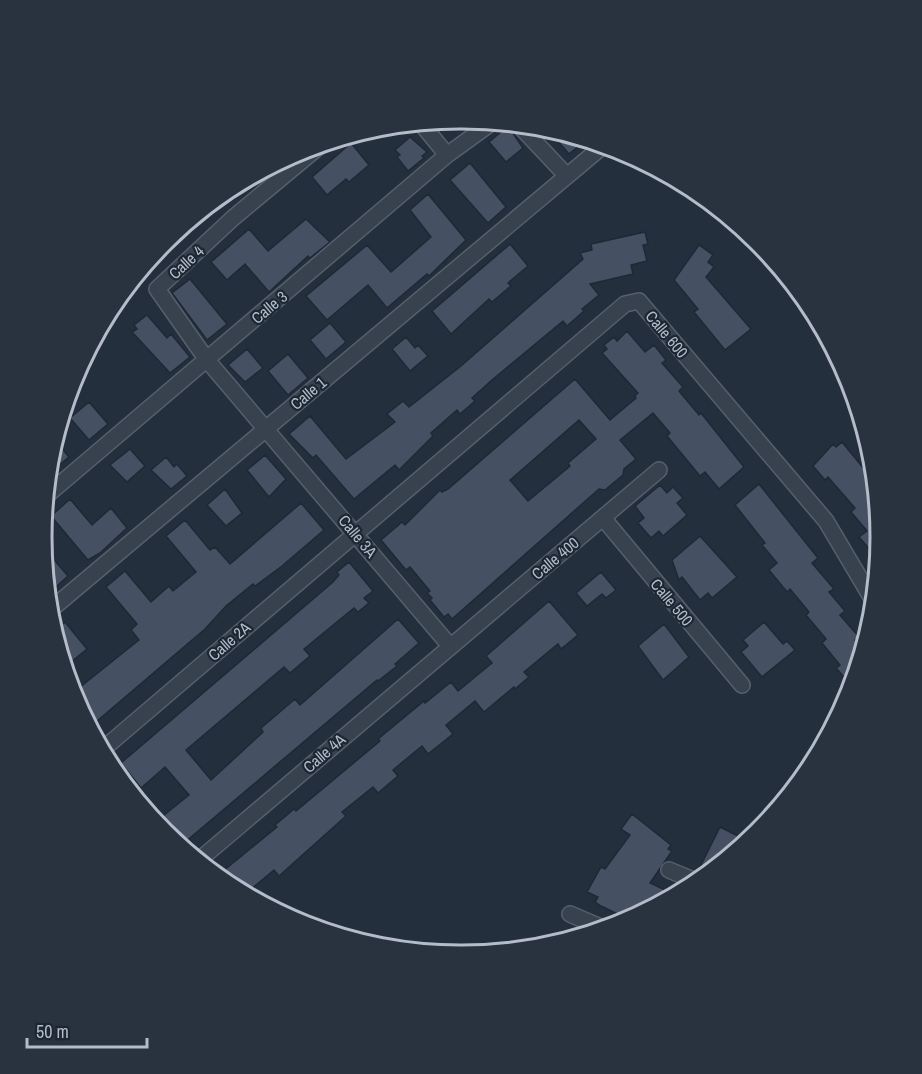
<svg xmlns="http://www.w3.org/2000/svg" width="922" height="1074" viewBox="0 0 922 1074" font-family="'Archivo Narrow',sans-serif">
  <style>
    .building { fill: #455162; stroke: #1f2835; stroke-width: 1.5; fill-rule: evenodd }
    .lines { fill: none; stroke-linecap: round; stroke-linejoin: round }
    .minor-casing { stroke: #565f6c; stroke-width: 18 }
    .minor { stroke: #38414e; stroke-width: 15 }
    .labels { text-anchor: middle; stroke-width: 4.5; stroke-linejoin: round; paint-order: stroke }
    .street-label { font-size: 16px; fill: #b4bcc9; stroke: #1d2633 }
    .rim { fill: none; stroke: #b4bcc9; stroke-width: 3 }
  </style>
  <rect width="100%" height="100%" fill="#242f3e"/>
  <!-- building -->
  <path class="building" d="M508 126 523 148 506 162 489 142Z
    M546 127 586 139H587L569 154Z
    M410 137 427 152 422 156 424 158 408 171 397 157 400 155 395 150Z
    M351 143 369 165 349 182 346 179 327 195 312 177Z
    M470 163 506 207 488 223 450 180Z
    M428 194 466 240 429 276 427 274 387 308 368 285 327 320 306 296 367 245 391 272 431 237 410 210Z
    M306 219 330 242 310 258 308 256 269 292 245 264 227 280 211 262 249 229 268 251Z
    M645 232 648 244 643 245 647 261 631 265 633 274 590 284 599 295 582 309 584 311 567 326 563 321 492 380 472 398 475 401 460 414 457 410 431 433 433 436 399 470 395 465 354 499 316 455 313 458 289 434 310 416 346 459 395 422 387 414 403 401 409 407 461 366 583 259 580 253 592 250 591 244Z
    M510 244 528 266 508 283 511 286 492 302 489 299 451 334 432 311Z
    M699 245 713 255 708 262 714 267 706 277 751 329 725 350 694 312 698 309 674 280Z
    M190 279 227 324 207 340 172 293Z
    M147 315 167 338 171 334 190 357 170 373 132 332 137 329 134 325Z
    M330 323 346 342 326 359 310 340Z
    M627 331 645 352 654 345 666 360 662 363 683 387 679 391 699 415 701 413 744 467 719 489 705 472 700 476 667 436 670 433 653 413 620 440 636 459 624 469 623 475 605 490 599 489 452 619 448 614 444 617 430 600 432 598 427 593 430 591 410 567 406 570 381 540 402 522 405 525 440 490 442 492 448 489 575 379 610 420 636 398 635 396 638 393 602 353 607 349 604 345 614 337 617 341ZM579 420 596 439 568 463 570 466 528 501 510 480Z
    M406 337 415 348 418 345 428 356 410 371 392 349Z
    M247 349 263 368 245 382 228 365Z
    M288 354 308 378 288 395 268 371Z
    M89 402 108 424 89 440 70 418Z
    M55 440 69 457 48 474 50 455Z
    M842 442 874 481 880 537 878 559 859 537 867 531 851 512 855 508 828 477 825 480 813 466 833 444 836 447Z
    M130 449 145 466 127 482 110 465Z
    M265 455 286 479 269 497 247 470Z
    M166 457 174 467 177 464 187 476 171 489 151 470Z
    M759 484 818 558 812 563 834 589 829 592 845 611 840 615 859 637 855 640 863 649 852 686 836 668 840 665 822 643 826 639 806 615 809 612 790 589 787 592 769 570 777 563 762 545 765 543 735 505Z
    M660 485 667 493 673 487 683 498 677 503 687 515 663 536 659 531 651 538 638 523 644 518 635 506Z
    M225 489 242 513 226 526 207 505Z
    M70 499 92 525 111 508 127 528 100 553 88 560 51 516Z
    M301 503 324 530 282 566 255 586 253 584 226 606 205 629 90 727 73 696 81 690 79 688 139 640 131 630 137 624 106 587 125 571 151 602 169 586 173 591 196 572 166 536 185 520 210 550 215 547 230 564Z
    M700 536 737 577 712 598 708 593 700 600 682 577 679 580 672 560Z
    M43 547 68 576 48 594 46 575Z
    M349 562 373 591 364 598 369 603 358 612 354 608 304 649 310 656 290 673 284 667 186 750 211 780 263 732 261 728 295 699 300 705 398 619 419 643 395 664 397 666 378 681 377 680 184 843 163 816 189 795 165 767 141 788 121 763 333 582 339 575 337 572Z
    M601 572 616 590 606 598 602 594 587 606 576 593Z
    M549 601 578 635 561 649 558 644 524 672 529 677 515 689 514 687 484 712 475 701 446 725 453 734 428 754 422 746 393 770 398 776 378 793 373 787 342 812 346 816 279 876 274 870 250 890 243 882 235 889 217 876 277 827 275 825 294 809 296 811 380 741 378 739 424 701 425 703 451 682 458 691 492 663 486 656Z
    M65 622 87 649 70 663 60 652 54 632Z
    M764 622 783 644 787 641 795 650 762 677 741 652 748 646 743 640Z
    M664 624 689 657 663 680 638 646Z
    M632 814 671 845 668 849 672 851 650 883 676 895 630 920 601 906 595 902 598 897 587 892 601 867 605 869 630 835 621 829Z
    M720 827 748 841 718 865 714 863 698 871Z"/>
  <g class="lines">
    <defs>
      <path id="minor" d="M420 122 447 155
        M518 124 566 175
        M322 144 233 218 157 289 207 360 450 646
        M46 496 447 155 494 121
        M603 518 742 685
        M49 611 604 145
        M102 750 625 304 639 301 826 521 874 602
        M198 861 659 470
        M669 870 698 882
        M570 914 605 929"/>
    </defs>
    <!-- minor casing -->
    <use href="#minor" class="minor-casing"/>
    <!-- minor -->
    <use href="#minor" class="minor"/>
  </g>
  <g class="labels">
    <!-- street labels -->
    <g class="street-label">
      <text transform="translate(186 262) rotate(-43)" y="6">Calle 4</text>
      <text transform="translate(269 307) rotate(-40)" y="6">Calle 3</text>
      <text transform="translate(667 334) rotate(50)" y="6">Calle 600</text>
      <text transform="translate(308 393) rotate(-40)" y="6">Calle 1</text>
      <text transform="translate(358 536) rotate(50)" y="6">Calle 3A</text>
      <text transform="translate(555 558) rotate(-40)" y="6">Calle 400</text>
      <text transform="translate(672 602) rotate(50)" y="6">Calle 500</text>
      <text transform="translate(229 641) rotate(-41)" y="6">Calle 2A</text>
      <text transform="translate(324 753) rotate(-41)" y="6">Calle 4A</text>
    </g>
  </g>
  <!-- crop -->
  <path d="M0 0H922V1074H0ZM460 129H462A408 408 0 0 1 870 537V537A408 408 0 0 1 462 945H460A408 408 0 0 1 52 537V537A408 408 0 0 1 460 129Z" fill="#29323f" fill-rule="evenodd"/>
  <path class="rim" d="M460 129H462A408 408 0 0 1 870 537V537A408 408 0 0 1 462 945H460A408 408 0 0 1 52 537V537A408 408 0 0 1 460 129Z"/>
  <!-- scale -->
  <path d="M27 1038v9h120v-9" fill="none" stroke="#b4bcc9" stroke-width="3"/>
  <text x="36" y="1038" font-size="18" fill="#b4bcc9" stroke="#1d2633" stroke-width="4.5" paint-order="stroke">50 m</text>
</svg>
